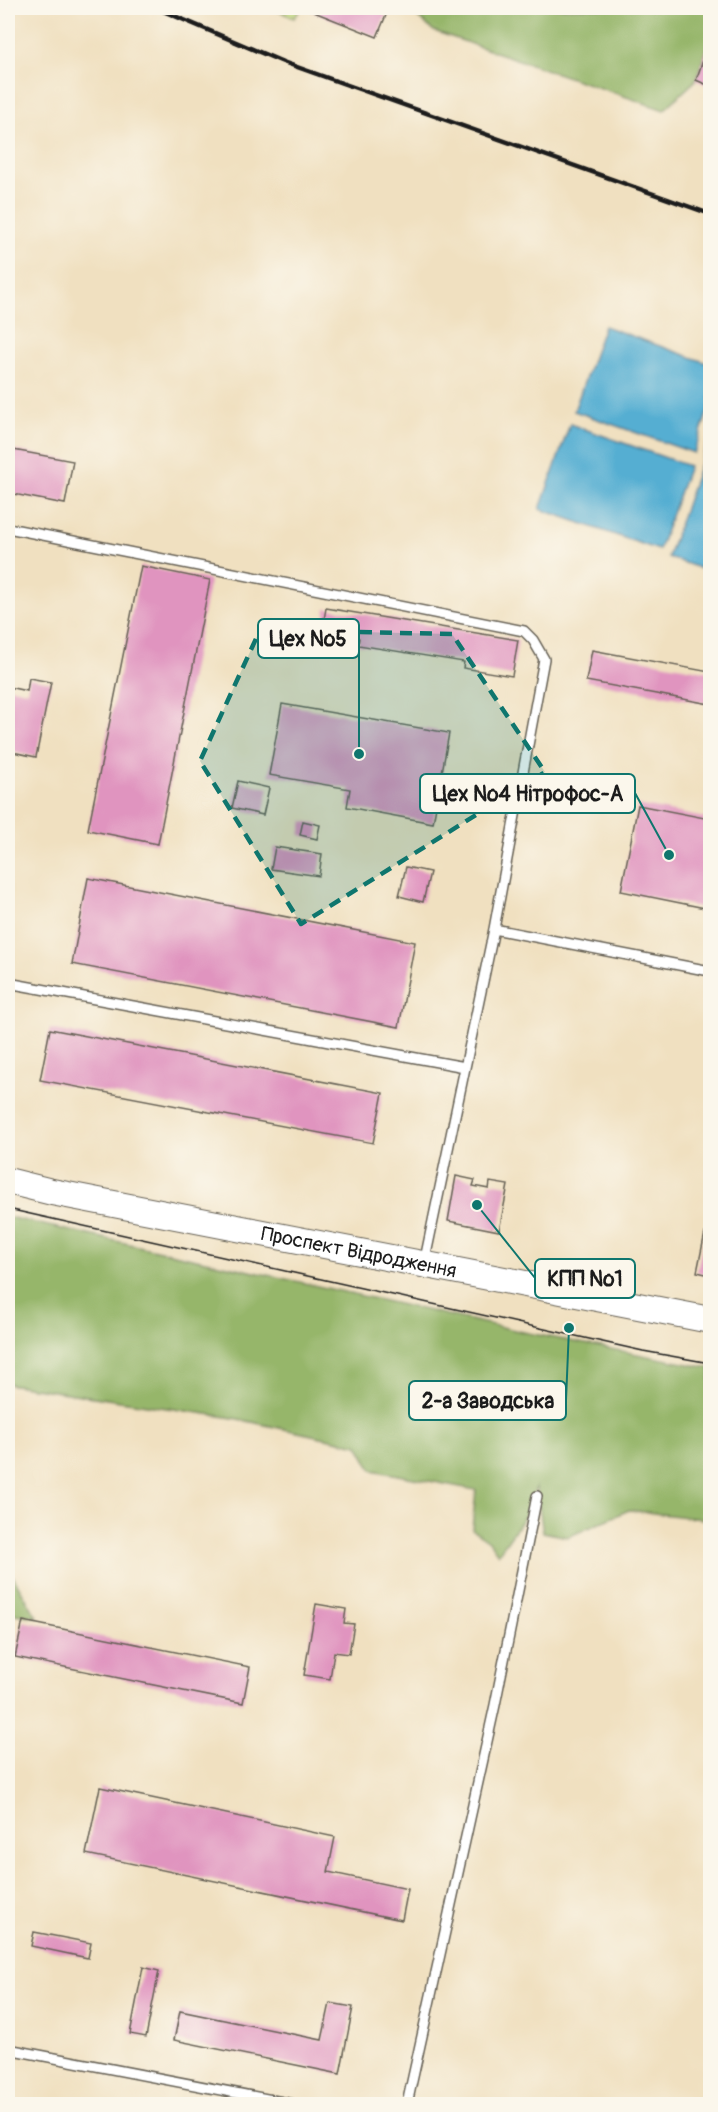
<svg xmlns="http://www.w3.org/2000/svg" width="718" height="2112" viewBox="0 0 718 2112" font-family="Pangolin,sans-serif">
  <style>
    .green { fill: #bed57a; stroke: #6d784b; stroke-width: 1.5 }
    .forest { fill: #96b66a; stroke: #596943; stroke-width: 1.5 }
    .water { fill: #55aed2; stroke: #386577; stroke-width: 1.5 }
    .building { fill: #e094bf }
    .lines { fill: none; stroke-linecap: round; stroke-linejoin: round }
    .lane-casing { stroke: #666155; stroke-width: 12 }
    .secondary-casing { stroke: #666155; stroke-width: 28 }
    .lane { stroke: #fff; stroke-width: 9 }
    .secondary { stroke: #fff; stroke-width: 26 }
    .tram { stroke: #1c1c1c; stroke-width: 1.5 }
    .rail { stroke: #1c1c1c; stroke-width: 4.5 }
    .marked { fill: #0f766e; fill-opacity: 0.2; stroke: #0f766e; stroke-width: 4.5; stroke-dasharray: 12 8; stroke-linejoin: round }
    .labels { text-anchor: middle; stroke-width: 4.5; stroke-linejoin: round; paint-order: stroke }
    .street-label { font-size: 20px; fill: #1c1c1c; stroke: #fbf7ec }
    .leader { fill: none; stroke: #0f766e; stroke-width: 2 }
    .callout-dot { fill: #0f766e; stroke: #fbf7ec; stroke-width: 2 }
    .callout { fill: #fbf7ec; stroke: #0f766e; stroke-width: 2 }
    .callout-label { font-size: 21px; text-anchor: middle; font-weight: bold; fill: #1c1c1c }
  </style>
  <rect width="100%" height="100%" fill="#fbf7ec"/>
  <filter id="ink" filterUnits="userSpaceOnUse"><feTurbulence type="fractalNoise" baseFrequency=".0167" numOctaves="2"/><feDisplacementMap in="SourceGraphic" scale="12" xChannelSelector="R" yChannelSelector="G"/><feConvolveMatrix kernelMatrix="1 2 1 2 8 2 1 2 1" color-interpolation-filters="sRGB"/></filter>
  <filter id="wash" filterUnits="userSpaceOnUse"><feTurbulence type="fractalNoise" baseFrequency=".008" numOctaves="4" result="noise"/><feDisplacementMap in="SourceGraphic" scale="24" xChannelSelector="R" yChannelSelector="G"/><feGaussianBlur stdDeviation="1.35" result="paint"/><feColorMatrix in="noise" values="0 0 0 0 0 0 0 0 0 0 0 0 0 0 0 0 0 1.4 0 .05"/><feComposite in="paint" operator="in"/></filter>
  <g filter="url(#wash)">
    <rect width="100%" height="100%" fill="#f0e0c0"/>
    <!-- green -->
    <path class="green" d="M272 8H302L294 18Z"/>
    <!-- forest -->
    <path class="forest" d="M406 8H710V40L696 80 664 110 434 31Z
      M8 1217 528 1333 710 1368V1520L629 1510 568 1537 543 1532 536 1487 524 1517 498 1554 489 1541 472 1529 476 1490 372 1470 358 1445 233 1418 8 1384Z
      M8 1568 9 1570 37 1617 8 1613Z"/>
    <!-- water -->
    <path class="water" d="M604 326 710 364V405L694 453 574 411Z
      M570 424 689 466 659 550 540 509Z
      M710 436V572L668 557Z"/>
    <g id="blocks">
      <!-- building -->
      <path class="building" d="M304 8H389L377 37Z
        M710 41V86L696 80Z
        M8 449 73 461 65 504 8 493Z
        M141 566 210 580 158 844 88 830Z
        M326 608 518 640 512 676 463 668 464 662 358 645 359 638 322 632Z
        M592 650 710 672V704L586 681Z
        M29 678 51 682 36 757 8 751V687L27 691Z
        M282 704 449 733 433 823 347 807 350 789 269 775Z
        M238 781 269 788 263 815 232 808Z
        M638 805 710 819V909L621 891Z
        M303 821 320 825 317 839 300 835Z
        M275 847 322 854 319 876 271 869Z
        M406 867 430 872 423 902 399 896Z
        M88 878 415 942 399 1027 72 964Z
        M50 1029 383 1093 373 1143 40 1080Z
        M456 1176 475 1180 473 1186 489 1189 490 1182 508 1185 499 1231 448 1221Z
        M705 1233 710 1234V1275L697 1272Z
        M316 1604 346 1609 344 1623 354 1624 349 1654 334 1652 330 1679 304 1675Z
        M23 1621 250 1667 243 1703 15 1657Z
        M100 1787 335 1837 328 1872 408 1889 402 1920 86 1854Z
        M34 1932 91 1943 88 1958 31 1946Z
        M143 1967 159 1971 146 2037 130 2034Z
        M330 2003 353 2007 340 2074 174 2040 180 2011 322 2040Z"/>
    </g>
  </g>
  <g filter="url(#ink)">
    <use href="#blocks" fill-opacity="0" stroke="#666155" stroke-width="1.5"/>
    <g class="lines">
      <defs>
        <path id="lane" d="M8 528 524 631 533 640 544 659 494 929 424 1264
          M494 929 710 971
          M8 983 465 1067
          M8 2049 293 2104
          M407 2104 495 1705 537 1496"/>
        <g id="secondary">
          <path id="s1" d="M8 1181 52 1192 710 1320"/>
        </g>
      </defs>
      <!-- lane casing -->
      <use href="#lane" class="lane-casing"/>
      <!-- secondary casing -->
      <use href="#secondary" class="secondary-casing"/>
      <!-- lane -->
      <use href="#lane" class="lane"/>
      <!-- secondary -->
      <use href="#secondary" class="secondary"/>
      <!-- tram -->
      <path class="tram" d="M8 1209 643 1351 710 1363"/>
      <!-- rail -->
      <path class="rail" d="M156 8 283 62 710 214"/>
    </g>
  </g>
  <!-- marked area -->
  <path class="marked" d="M260 630 452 634 545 772 301 924 200 761Z"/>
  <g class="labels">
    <!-- street labels -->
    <g class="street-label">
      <text dy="7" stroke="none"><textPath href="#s1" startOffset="358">Проспект Відродження</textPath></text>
    </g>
  </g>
  <!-- callouts -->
  <path class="leader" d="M359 754L359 638M669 855L635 793M477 1205L535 1278M569 1328L566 1400"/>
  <g class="callout-dot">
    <circle cx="359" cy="754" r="6"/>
    <circle cx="669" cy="855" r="6"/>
    <circle cx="477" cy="1205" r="6"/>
    <circle cx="569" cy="1328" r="6"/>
  </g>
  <g class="callout">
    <rect x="258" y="619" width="101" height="39" rx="6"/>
    <rect x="420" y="774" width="215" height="39" rx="6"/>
    <rect x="535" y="1259" width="100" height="39" rx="6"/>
    <rect x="409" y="1381" width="157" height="39" rx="6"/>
  </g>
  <g class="callout-label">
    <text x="308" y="646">Цех №5</text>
    <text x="528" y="801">Цех №4 Нітрофос-А</text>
    <text x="585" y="1286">КПП №1</text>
    <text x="488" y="1408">2-а Заводська</text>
  </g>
  <!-- margin -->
  <rect width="718" height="2112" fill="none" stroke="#fbf7ec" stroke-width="30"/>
</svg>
